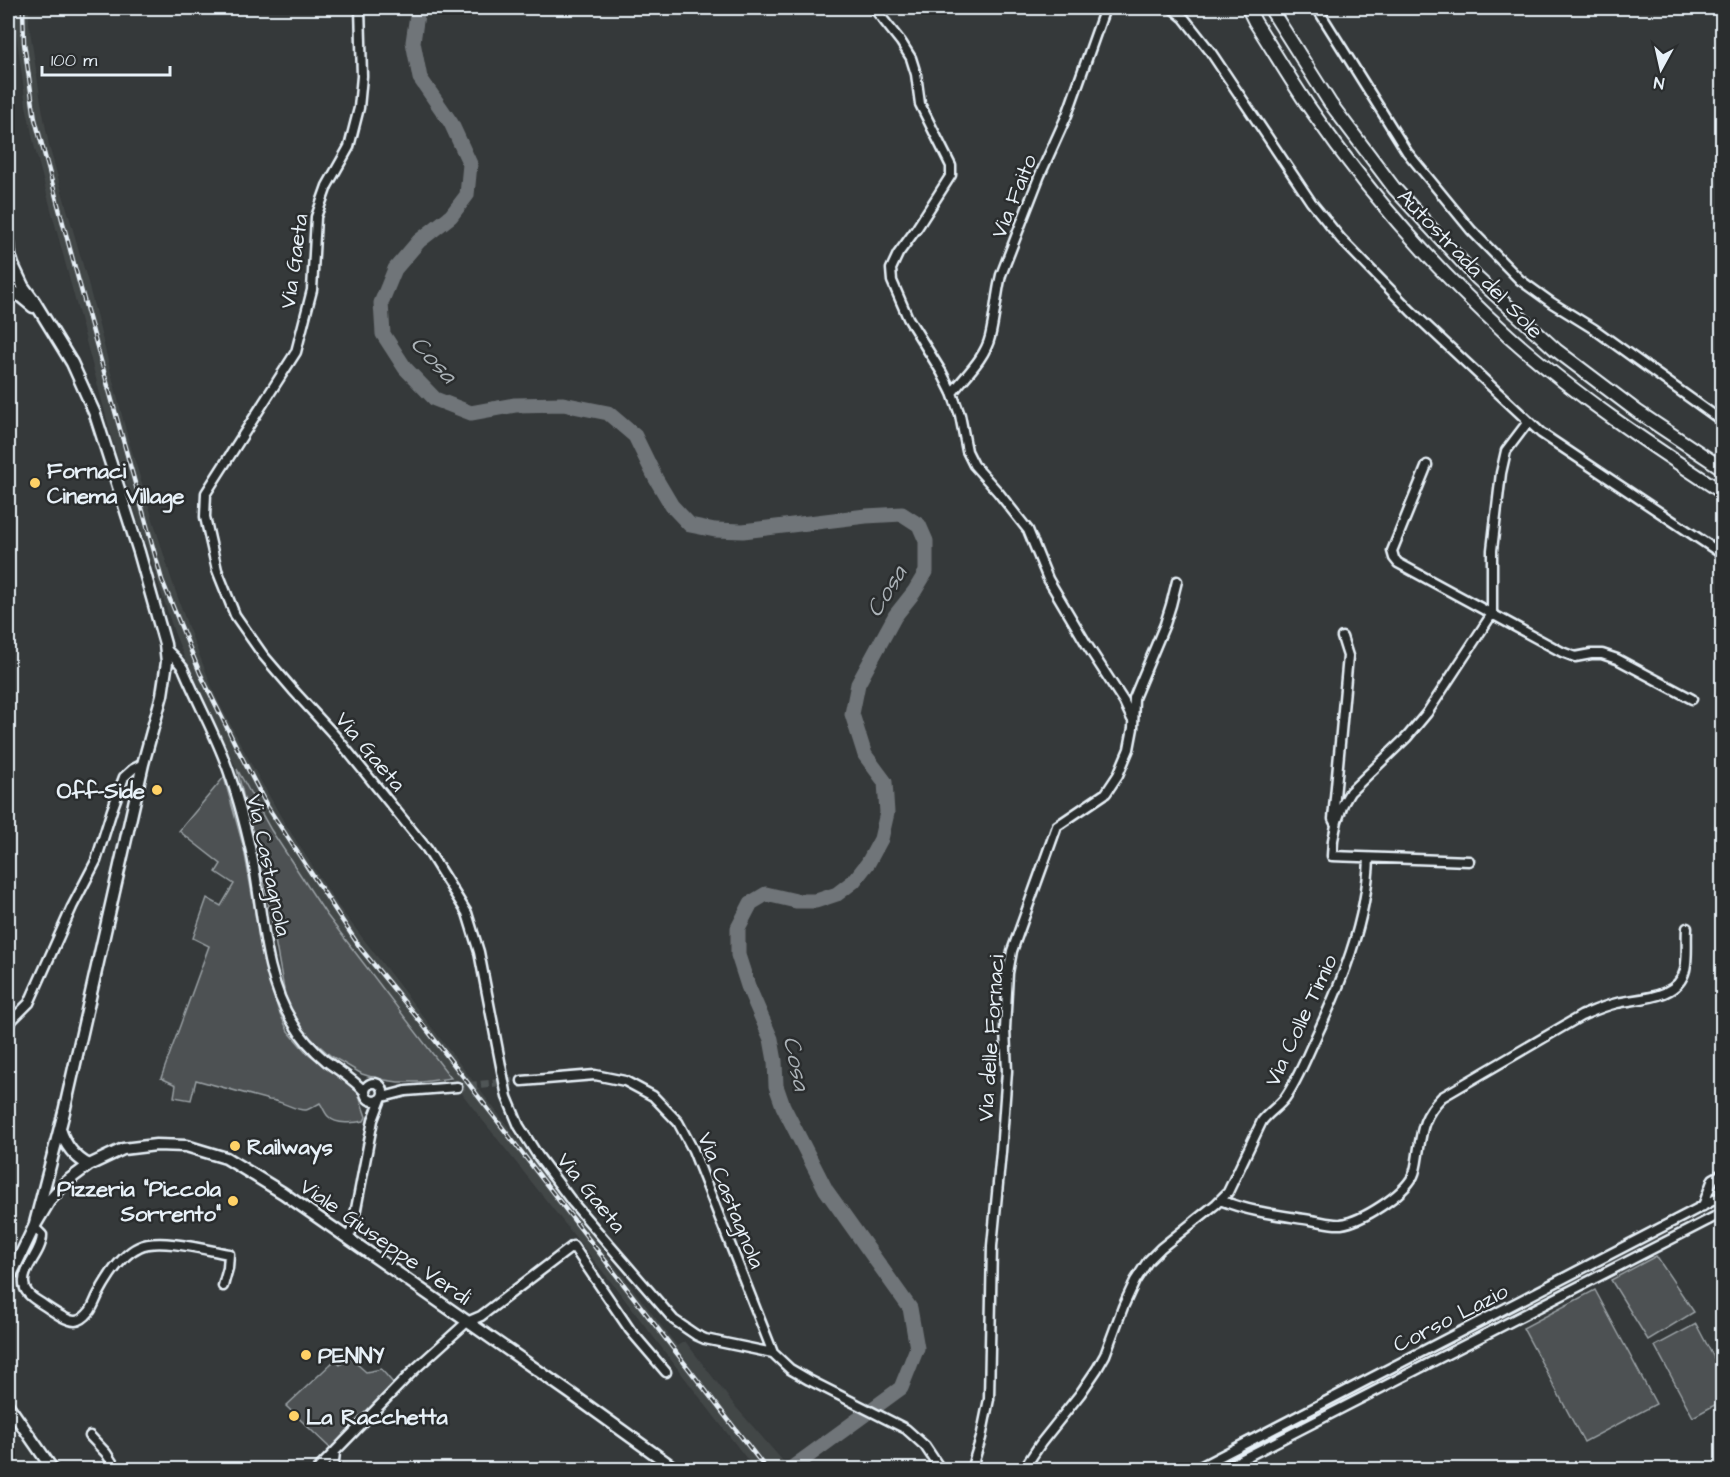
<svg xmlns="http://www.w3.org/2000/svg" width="1730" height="1477" viewBox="0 0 1730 1477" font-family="'Architects Daughter',sans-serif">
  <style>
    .built { fill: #424647 }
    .green { fill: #4d5152; stroke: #9aa1a5; stroke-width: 1.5 }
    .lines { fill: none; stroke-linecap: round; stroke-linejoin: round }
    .river { stroke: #707579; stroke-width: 15 }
    .minor-tunnel { stroke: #505556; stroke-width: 8; stroke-dasharray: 8 4; stroke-linecap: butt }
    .minor-casing { stroke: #e8f1f8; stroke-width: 13 }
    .major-casing { stroke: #e8f1f8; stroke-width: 15 }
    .highway-casing { stroke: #e8f1f8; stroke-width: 16 }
    .minor { stroke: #2a2d2e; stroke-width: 8 }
    .major { stroke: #2a2d2e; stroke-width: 10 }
    .highway { stroke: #2a2d2e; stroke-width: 12 }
    .rail-casing { stroke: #e8f1f8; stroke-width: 4.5 }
    .rail { stroke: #2a2d2e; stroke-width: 2; stroke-dasharray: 7; stroke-linecap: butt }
    .poi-dot { fill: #ffd166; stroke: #2a2d2e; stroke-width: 2 }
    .labels { text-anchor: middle; stroke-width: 5; stroke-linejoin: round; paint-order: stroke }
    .street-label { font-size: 22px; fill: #e8f1f8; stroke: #2a2d2e }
    .poi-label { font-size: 22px; font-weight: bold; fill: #e8f1f8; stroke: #2a2d2e; text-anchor: start }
    .water-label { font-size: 24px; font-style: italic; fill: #acb3b8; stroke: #2a2d2e }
  </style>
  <rect width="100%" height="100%" fill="#35393a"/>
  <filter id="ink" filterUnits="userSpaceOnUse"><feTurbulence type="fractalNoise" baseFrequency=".0167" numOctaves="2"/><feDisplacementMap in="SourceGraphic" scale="12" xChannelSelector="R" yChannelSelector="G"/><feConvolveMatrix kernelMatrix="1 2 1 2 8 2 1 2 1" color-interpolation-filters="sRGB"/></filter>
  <g filter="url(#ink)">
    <!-- built -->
    <path class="built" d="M14 8H29V24L41 102 49 146 87 279 127 435 171 578 188 627 216 697 250 762 284 822 338 906 677 1346 685 1341 735 1406 790 1469H755L753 1467 619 1292 476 1112 326 914 271 830 237 769 203 703 174 632 112 439 35 149 26 105 15 25Z"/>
    <!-- green -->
    <path class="green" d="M237 769 271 830 326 914 451 1078 422 1082H398L378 1079 362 1074 331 1056 305 1033 292 1013 285 995 267 896Z
      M224 777 244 849 263 956 278 1009 288 1031 306 1052 357 1090 366 1117 364 1121C355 1123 336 1125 329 1117 325 1114 323 1107 320 1103 316 1105 310 1109 306 1110 295 1111 281 1100 269 1100L196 1080 191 1100 174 1097 176 1085 161 1078 209 946 193 938 207 898 221 906 234 884 216 872 221 864 179 831Z
      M1656 1256 1694 1312 1648 1340 1611 1280Z
      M1595 1290 1656 1404 1584 1442 1523 1328Z
      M1696 1324 1722 1373V1401L1693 1417 1655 1346Z
      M349 1357 366 1372 381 1369 394 1384 331 1449 286 1406 335 1360 340 1365Z"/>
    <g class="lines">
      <!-- river -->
      <path class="river" d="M418 8 413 42 420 78 451 123 470 164 467 195 451 216 419 241 395 269 381 303 383 334 405 368 435 399 471 413 515 405 563 404 608 413 635 436 656 479 672 506 690 525 715 530 743 531 866 516 902 514 919 525 926 541V572L914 592 895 616 858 684 852 714 865 755 885 782 887 813 881 839 868 863 854 881 837 894 816 901H796L766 894 751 903 738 928V955L748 986 771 1039 775 1061 776 1086 783 1106 826 1190 910 1308 917 1348 901 1388 789 1470"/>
      <!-- minor-tunnel -->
      <path class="minor-tunnel" d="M457 1087 522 1081"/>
      <defs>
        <path id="minor" d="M360 8 362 76 359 108 349 147 327 186 316 217 312 290 296 352 206 493 205 517 217 570 235 615 263 655 293 690 337 738 427 849 467 913 479 952 507 1097 519 1126 538 1156 573 1203 674 1320 696 1335 705 1339 773 1353 790 1369 809 1380 906 1429 925 1446 941 1470
          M874 8 901 42 911 58 916 74 920 104 951 166V175L917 228 898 254 891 269 892 281 908 318 942 373 952 393 960 415 967 451 974 465 998 492 1028 530 1048 579 1087 645 1124 702 1132 719
          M1172 8 1184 18 1210 51 1311 202 1341 239 1411 311 1541 433 1722 554
          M1317 8 1407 152 1471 230 1520 280 1552 303 1594 329 1722 421
          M952 393C965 376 985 358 990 337 995 317 996 296 1001 275L1040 175 1067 115 1105 8
          M1427 465 1392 551 1394 558 1398 563 1562 652 1575 657 1591 654H1602L1617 659 1692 699
          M167 650 175 658 183 668C196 699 212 728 224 759 236 790 245 824 252 856 263 910 263 976 293 1023 301 1037 313 1050 326 1061 339 1071 353 1079 365 1092
          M1335 823 1333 819 1348 656 1342 637
          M1469 861 1332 856 1333 840 1337 821 1343 804 1350 792 1407 737 1427 713 1492 614V550L1501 473 1506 451 1528 422
          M8 1024 29 1003 72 907 96 861 112 810 124 777 133 769 143 764
          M522 1081 595 1075 625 1081 653 1096 678 1122 693 1150 773 1353
          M365 1092a9 9 0 1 1 18 0a9 9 0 1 1-18 0Z
          M383 1097 406 1091 457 1087
          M1220 1200C1250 1212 1279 1215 1310 1220 1320 1221 1331 1225 1341 1224 1363 1221 1403 1195 1413 1176 1416 1170 1417 1161 1418 1154 1422 1129 1423 1116 1442 1097L1581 1016C1593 1011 1604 1006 1617 1003 1640 998 1678 999 1685 970 1688 957 1686 941 1687 928
          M1703 1206 1713 1179 1722 1174
          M34 1227 42 1235C42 1252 24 1266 24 1281 23 1291 31 1297 39 1302 47 1307 65 1321 75 1321 81 1321 86 1316 90 1311 93 1307 95 1301 98 1295 107 1278 121 1255 139 1247 158 1237 207 1250 229 1254L228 1268 223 1286
          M348 1238 352 1230 373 1120 381 1099
          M90 1436 106 1453 117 1470
          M317 1470 414 1370 467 1322 481 1316 573 1246 630 1330 666 1372
          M333 1470 335 1452
          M971 1470 981 1438 989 1399 992 1246 1001 1152 1007 1071 1005 1029 1008 973 1012 951 1057 826 1106 793 1118 775 1129 749 1133 728 1134 698 1165 624 1171 605 1177 581
          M1023 1470 1041 1443 1080 1394 1097 1369 1105 1355 1123 1307 1135 1281 1148 1261 1161 1248 1216 1204 1228 1192 1262 1121C1269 1112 1278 1107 1285 1098 1297 1081 1305 1060 1314 1041 1341 984 1367 922 1369 858
          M1194 1470 1722 1196
          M1221 1470 1722 1213"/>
        <path id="major" d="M8 235 10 256
          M8 254C15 263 14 272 8 281
          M13 265 23 286 34 301 72 363 95 414 139 552 165 644 167 662 162 695 143 764 64 1112 34 1227
          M8 289 16 293 33 307
          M60 1129C65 1145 74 1157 89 1165
          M8 1281 34 1227 50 1200 66 1182 89 1165 123 1149 156 1145 186 1146 226 1158 283 1193 570 1393 677 1470
          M8 1405 53 1470"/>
        <path id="highway" d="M1248 8 1255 22C1273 50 1290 79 1309 107 1366 190 1435 269 1509 336 1575 395 1649 444 1722 492
          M1270 8 1330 103 1394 188 1477 278 1556 350 1638 412 1722 468"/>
      </defs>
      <!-- minor casing -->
      <use href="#minor" class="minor-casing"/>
      <!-- major casing -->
      <use href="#major" class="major-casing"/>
      <!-- highway casing -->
      <use href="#highway" class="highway-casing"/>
      <!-- minor -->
      <use href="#minor" class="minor"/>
      <!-- major -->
      <use href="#major" class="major"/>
      <!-- highway -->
      <use href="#highway" class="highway"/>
      <defs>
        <path id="rail" d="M23 8 24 43 35 119 74 264 162 580 200 673 235 744 267 806 361 949 424 1026 767 1470"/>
      </defs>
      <!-- rail casing -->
      <use href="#rail" class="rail-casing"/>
      <!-- rail -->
      <use href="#rail" class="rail"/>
    </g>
  </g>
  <!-- markers -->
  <g class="poi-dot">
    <circle cx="35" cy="483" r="6"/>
    <circle cx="157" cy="790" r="6"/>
    <circle cx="235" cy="1146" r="6"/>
    <circle cx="233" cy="1201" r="6"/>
    <circle cx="306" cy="1355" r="6"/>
    <circle cx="294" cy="1416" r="6"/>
  </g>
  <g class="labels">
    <!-- street labels -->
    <g class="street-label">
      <text transform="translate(1013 196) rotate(-68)" y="8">Via Faito</text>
      <text transform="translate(293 261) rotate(-82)" y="8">Via Gaeta</text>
      <text transform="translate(1471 263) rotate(46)" y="8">Autostrada del Sole</text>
      <text transform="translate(371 751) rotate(50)" y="8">Via Gaeta</text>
      <text transform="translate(270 865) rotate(78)" y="8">Via Castagnola</text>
      <text transform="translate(1300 1020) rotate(-65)" y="8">Via Colle Timio</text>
      <text transform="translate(990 1038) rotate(-86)" y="8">Via delle Fornaci</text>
      <text transform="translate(592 1192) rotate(51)" y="8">Via Gaeta</text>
      <text transform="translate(732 1200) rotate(68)" y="8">Via Castagnola</text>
      <text transform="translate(386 1241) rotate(35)" y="8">Viale Giuseppe Verdi</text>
      <text transform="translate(1450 1317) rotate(-27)" y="8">Corso Lazio</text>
    </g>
    <!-- poi labels -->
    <g class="poi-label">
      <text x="47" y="478">Fornaci<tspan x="47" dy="25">Cinema Village</tspan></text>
      <text x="145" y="798" text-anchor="end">Off-Side</text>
      <text x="247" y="1154">Railways</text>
      <text x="221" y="1196" text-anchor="end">Pizzeria "Piccola<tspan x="221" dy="25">Sorrento"</tspan></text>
      <text x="318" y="1363">PENNY</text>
      <text x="306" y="1424">La Racchetta</text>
    </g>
    <!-- water labels -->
    <g class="water-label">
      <text transform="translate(434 359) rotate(47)" y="8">Cosa</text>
      <text transform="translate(886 591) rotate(-58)" y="8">Cosa</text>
      <text transform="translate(797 1063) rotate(78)" y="8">Cosa</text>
    </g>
  </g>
  <!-- margin -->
  <rect width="1730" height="1477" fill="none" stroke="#2a2d2e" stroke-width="30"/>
  <rect x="15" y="15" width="1700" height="1447" fill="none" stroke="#e8f1f8" stroke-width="2" filter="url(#ink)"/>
  <!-- north arrow -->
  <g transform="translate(1661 69) rotate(188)" stroke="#2a2d2e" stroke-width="4.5" paint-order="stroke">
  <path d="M0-4.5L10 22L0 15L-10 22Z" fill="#e8f1f8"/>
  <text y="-9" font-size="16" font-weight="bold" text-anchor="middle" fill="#e8f1f8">N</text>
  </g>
  <!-- scale -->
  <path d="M42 66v9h128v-9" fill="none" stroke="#e8f1f8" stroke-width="3"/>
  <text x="51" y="66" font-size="18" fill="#e8f1f8" stroke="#2a2d2e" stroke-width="4.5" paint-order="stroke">100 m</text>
</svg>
